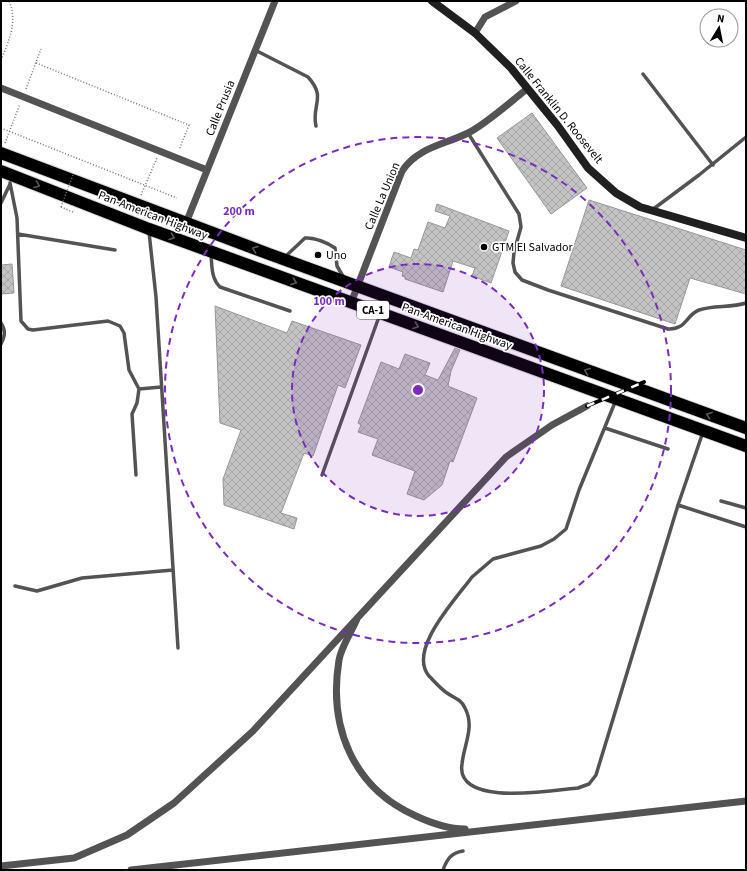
<svg xmlns="http://www.w3.org/2000/svg" width="747" height="871" viewBox="0 0 747 871" font-family="'Source Sans 3',sans-serif">
  <style>
    .building { fill: url(#building-cross-hatch); stroke: #979797 }
    .lines { fill: none; stroke-linecap: round; stroke-linejoin: round }
    .highway-casing { stroke: #dbdbdb; stroke-width: 14 }
    .path { stroke: #757575; stroke-width: 1.5; stroke-dasharray: 1 2; stroke-linecap: butt }
    .lane { stroke: #535353; stroke-width: 3.5 }
    .street { stroke: #535353; stroke-width: 7 }
    .secondary { stroke: #202020; stroke-width: 8 }
    .highway { stroke: #000; stroke-width: 12 }
    .rail-casing { stroke: #000; stroke-width: 4 }
    .rail { stroke: #fff; stroke-width: 2.5; stroke-dasharray: 8; stroke-linecap: butt }
    .path-bridge { stroke: #757575; stroke-width: 1.5; stroke-dasharray: 1 2; stroke-linecap: butt }
    .oneway { stroke: #595959 }
    .ring { fill: none; stroke: #7b2cbf; stroke-width: 2; stroke-dasharray: 7 5 }
    .poi-dot { fill: #000; stroke: #fff; stroke-width: 1.5 }
    .labels { text-anchor: middle; stroke-width: 3.5; stroke-linejoin: round; paint-order: stroke }
    .shield { fill: #fff; stroke: #4c4c4c; stroke-width: 1 }
    .shield-label { font-size: 11px; font-weight: bold; fill: #000 }
    .street-label { font-size: 12px; fill: #000; stroke: #fff }
    .poi-label { font-size: 12px; fill: #000; stroke: #fff; text-anchor: start }
    .centre { fill: #7b2cbf; stroke: #fff; stroke-width: 2 }
    .ring-label { font-size: 12px; text-anchor: middle; font-weight: bold; fill: #7b2cbf; stroke: #fff; stroke-width: 3.5; stroke-linejoin: round; paint-order: stroke }
  </style>
  <defs>
    <pattern id="building-cross-hatch" width="8" height="8" patternUnits="userSpaceOnUse"><rect width="8" height="8" fill="#c3c3c3"/><path d="M0 0l8 8M0 8l8-8" fill="none" stroke="#a6a6a6"/></pattern>
  </defs>
  <rect width="100%" height="100%" fill="#fff"/>
  <!-- building -->
  <path class="building" d="M532 113 587 188 551 214 497 138Z
    M589 200 746 250V294L690 278 675 324 561 286Z
    M437 204 509 231 491 283 472 276 475 268 453 261 443 292 405 279V277L402 276 403 272 389 267 394 252 411 258 414 249 418 250 428 222 445 228 450 216 435 211Z
    M12 264 14 293 1 294V265Z
    M215 306 287 333 292 321 361 345 345 388 338 385 313 456 304 453 281 513 297 518 294 529 224 505 223 479 241 430 220 423Z
    M455 348 460 350 451 371 448 386 477 398 453 462 450 461 442 485 424 500 407 494 415 471 372 455 378 439 358 432 361 425 358 423 381 362 399 369 405 354 430 363 425 375 438 380Z"/>
  <g class="lines">
    <defs>
      <path id="highway" d="M1 153 269 254 746 428
        M1 171 149 229 746 446"/>
    </defs>
    <!-- highway casing -->
    <use href="#highway" class="highway-casing"/>
    <!-- path -->
    <path class="path" d="M1 60C9 41 18 21 9 1
      M36 63 189 125 179 150
      M26 89 41 49
      M1 128 177 198
      M5 143 20 104
      M141 195 157 158
      M61 207 73 212 74 210"/>
    <!-- lane -->
    <path class="lane" d="M255 50 308 77C327 98 311 105 316 126
      M643 74 713 165
      M468 133 519 214 521 227 514 252 513 263 515 272 522 280 548 290 668 329C686 330 686 315 699 310 714 305 731 308 746 303
      M10 183 17 218 21 321 28 329 33 330 108 321 120 326 124 333 129 370 139 389 137 403 132 414 136 475
      M1 203 10 184
      M652 210 699 175 746 137
      M149 232 156 297 178 648
      M18 234 115 250
      M211 254C212 266 211 278 220 287L290 311
      M287 255 305 238C314 237 328 243 335 248L337 266 344 278
      M1 323C6 331 5 336 1 344
      M139 389 161 387
      M616 400 579 490 566 529 554 539 541 546 493 559 472 577C456 599 407 650 429 676 434 681 441 689 447 693 454 698 461 699 465 708 475 727 464 744 462 764 455 808 554 790 578 788L589 784 596 775 678 505
      M605 428 668 449
      M703 432 678 505 746 527
      M322 475 380 314
      M721 501 746 508
      M15 586 37 591 82 578 173 570
      M443 870C447 859 451 853 463 851"/>
    <!-- street -->
    <path class="street" d="M475 33 485 17 516 1
      M1 88 207 170
      M186 223 275 1
      M351 303 402 171C418 147 444 145 468 133 486 124 510 102 527 89
      M357 619C352 631 341 647 339 660 328 727 353 788 416 816 431 823 448 829 465 829
      M1 866 74 858 127 835 174 803 253 731 506 457 552 425 587 406
      M131 870 746 801"/>
    <!-- secondary -->
    <path class="secondary" d="M432 1 475 33 511 68 558 126 588 168 616 193 640 207 746 238"/>
    <!-- highway -->
    <use href="#highway" class="highway"/>
    <defs>
      <path id="rail" d="M587 406 644 382"/>
    </defs>
    <!-- rail casing -->
    <use href="#rail" class="rail-casing"/>
    <!-- rail -->
    <use href="#rail" class="rail"/>
    <!-- path-bridge -->
    <path class="path-bridge" d="M61 207 73 175"/>
  </g>
  <!-- one-way arrows -->
  <defs><path id="oneway-chevron" d="M-2-3.5L2.5 0L-2 3.5" fill="none" stroke-width="1.6" stroke-linecap="round" stroke-linejoin="round"/></defs>
  <g class="oneway">
    <use href="#oneway-chevron" transform="translate(37 185) rotate(21)"/>
    <use href="#oneway-chevron" transform="translate(172 237) rotate(20)"/>
    <use href="#oneway-chevron" transform="translate(255 249) rotate(-159)"/>
    <use href="#oneway-chevron" transform="translate(294 282) rotate(20)"/>
    <use href="#oneway-chevron" transform="translate(416 326) rotate(20)"/>
    <use href="#oneway-chevron" transform="translate(587 371) rotate(-159)"/>
    <use href="#oneway-chevron" transform="translate(709 415) rotate(-160)"/>
  </g>
  <!-- distance rings -->
  <circle cx="418" cy="390" r="126" fill="#7b2cbf" fill-opacity=".12"/>
  <g class="ring">
    <circle cx="418" cy="390" r="126"/>
    <circle cx="418" cy="390" r="253"/>
  </g>
  <!-- markers -->
  <g class="poi-dot">
    <circle cx="484" cy="247" r="4"/>
    <circle cx="318" cy="255" r="4"/>
  </g>
  <g class="labels">
    <!-- shield labels -->
    <rect class="shield" x="357" y="301" width="32" height="18" rx="3"/>
    <g class="shield-label">
      <text x="373" y="314">CA-1</text>
    </g>
    <!-- street labels -->
    <g class="street-label">
      <text transform="translate(220 108) rotate(-68)" y="4">Calle Prusia</text>
      <text transform="translate(559 110) rotate(51)" y="4">Calle Franklin D. Roosevelt</text>
      <text transform="translate(382 196) rotate(-67)" y="4">Calle La Union</text>
      <text transform="translate(153 215) rotate(21)" y="4">Pan-American Highway</text>
      <text transform="translate(457 326) rotate(20)" y="4">Pan-American Highway</text>
    </g>
    <!-- poi labels -->
    <g class="poi-label">
      <text x="492" y="251">GTM El Salvador</text>
      <text x="326" y="259">Uno</text>
    </g>
  </g>
  <circle cx="418" cy="390" r="6" class="centre"/>
  <g class="ring-label">
    <text x="239" y="215">200 m</text>
    <text x="329" y="305">100 m</text>
  </g>
  <!-- border -->
  <rect width="747" height="871" fill="none" stroke="#000000" stroke-width="4"/>
  <!-- north arrow -->
  <g transform="translate(719 28) rotate(10)"><circle r="19" fill="#ffffff" stroke="#999999"/>
  <path d="M0-3L7 15L0 10L-7 15Z" fill="#000000"/>
  <text y="-6" font-size="11" font-weight="bold" text-anchor="middle" fill="#000000">N</text>
  </g>
</svg>
